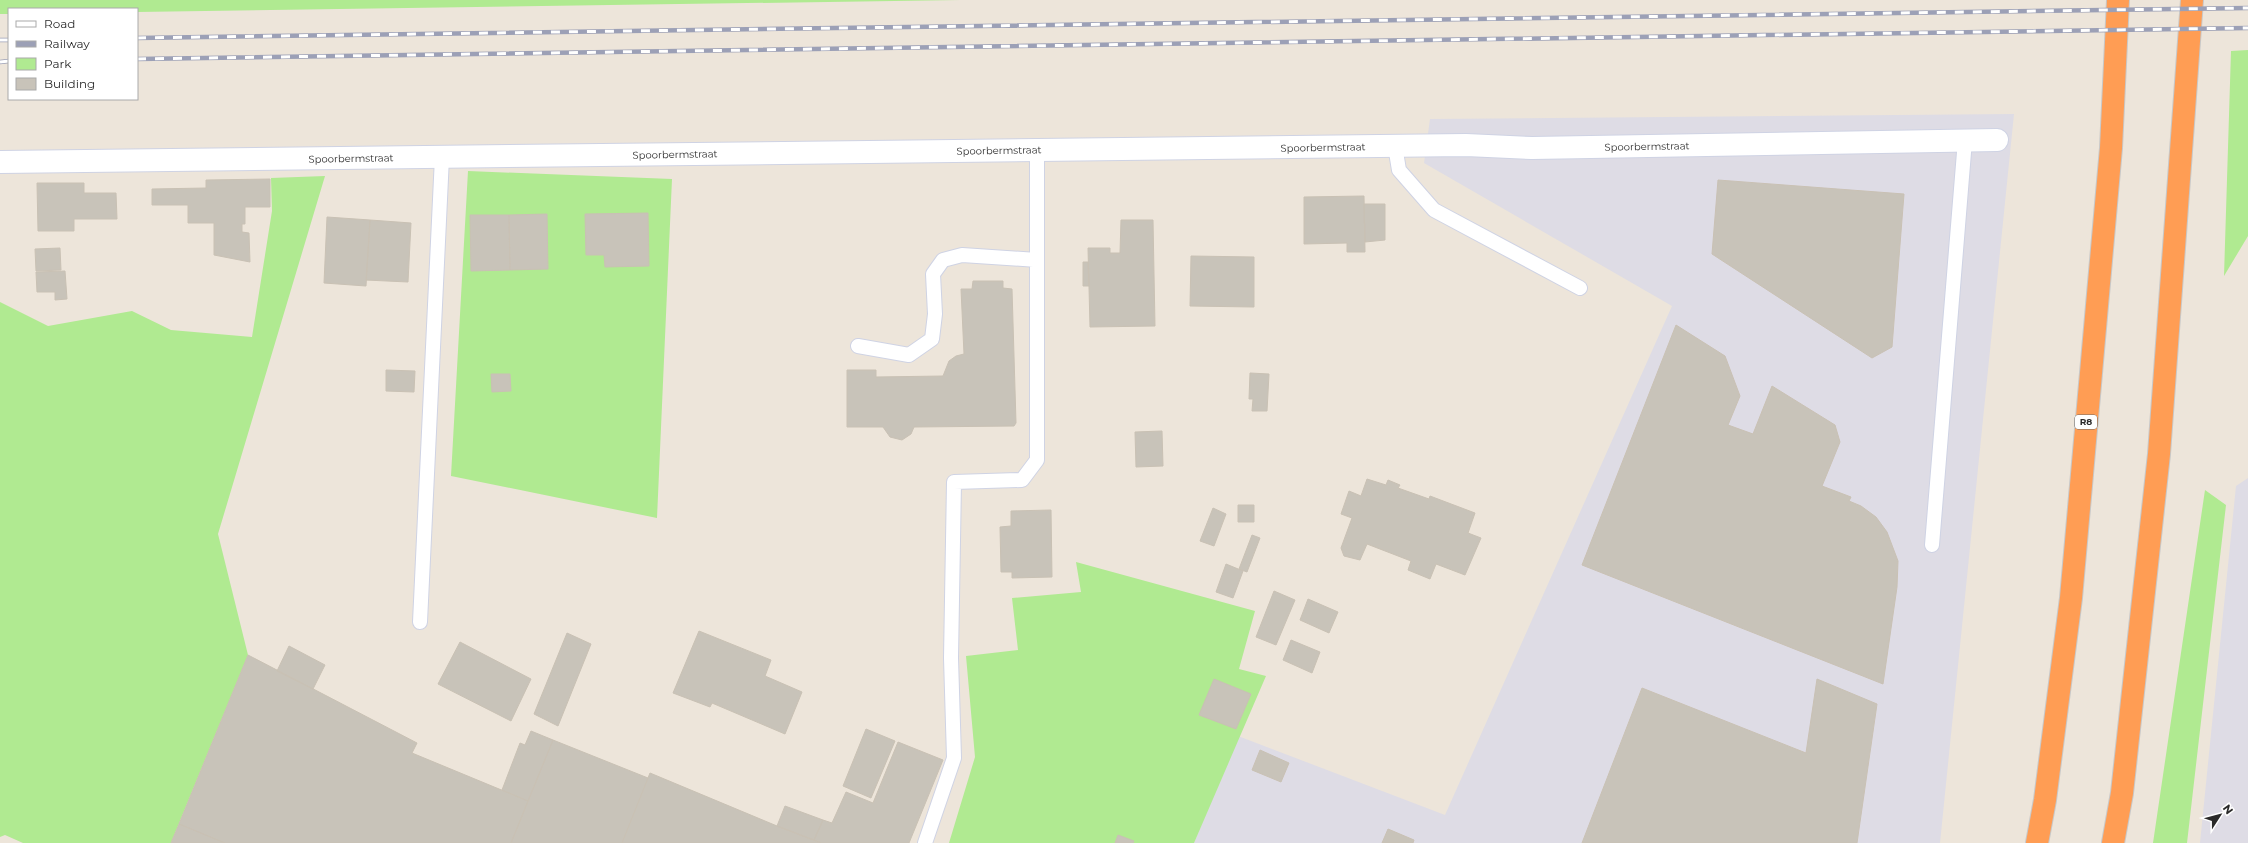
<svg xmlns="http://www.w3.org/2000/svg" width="2248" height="843" viewBox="0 0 2248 843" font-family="Montserrat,sans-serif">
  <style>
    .industrial { fill: #dedce5 }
    .green { fill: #b0ea91 }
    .building { fill: #c8c3b9; stroke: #c9c1b4 }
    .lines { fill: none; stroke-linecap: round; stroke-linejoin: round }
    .service-casing { stroke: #cfd3e4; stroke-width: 16 }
    .minor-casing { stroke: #cfd3e4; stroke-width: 24 }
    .motorway-casing { stroke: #c8c8c8; stroke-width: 24 }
    .service { stroke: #fff; stroke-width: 14 }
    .minor { stroke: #fff; stroke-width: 22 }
    .motorway { stroke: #ff9d54; stroke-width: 22 }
    .rail-casing { stroke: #9ca0b6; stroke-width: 4.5 }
    .rail { stroke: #fff; stroke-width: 3; stroke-dasharray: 9; stroke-linecap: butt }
    .labels { text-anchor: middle; stroke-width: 4; stroke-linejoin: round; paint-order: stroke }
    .shield { fill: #fff; stroke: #6a6a6a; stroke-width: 1 }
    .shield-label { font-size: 9px; font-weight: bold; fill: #2a2a2a }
    .street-label { font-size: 10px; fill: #2a2a2a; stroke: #fff }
  </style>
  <rect width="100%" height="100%" fill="#ede5da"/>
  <!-- industrial -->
  <path class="industrial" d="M2014 114 1940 843H1194L1238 736 1445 815 1672 306 1424 163 1430 119Z
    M2248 478V843H2200L2236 486Z"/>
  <!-- green -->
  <path class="green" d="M0 0H960L137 12V9H9V14H0Z
    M2248 50V236L2224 276 2231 51Z
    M468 171 672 179 657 518 451 476Z
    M325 176 218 534 248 655 171 843H23L5 835 0 837V302L48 326 132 311 171 330 252 337 272 211 271 178Z
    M2205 490 2226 505 2187 843H2153Z
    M1076 562 1255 611 1239 669 1266 676 1194 843H949L975 757 966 656 1018 650 1012 598 1081 592Z"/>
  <!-- building -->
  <path class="building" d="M270 179V207H245V224H242V232L249 233 250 262 214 255V223H188V205H152V189L206 188V180Z
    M1718 180 1904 194 1892 347 1872 358 1712 254Z
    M37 183H84V193H116L117 219H74V231H38Z
    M1364 196 1365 252H1347V243L1304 244V197Z
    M1364 204H1385V240L1365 242Z
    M648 213 649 266 605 267 604 255H586L585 214Z
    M547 214 548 269 510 270 509 215Z
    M470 215H509L510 270 471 271Z
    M327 217 370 220 366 286 324 283Z
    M370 220 411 223 408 282 366 280Z
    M1121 220H1153L1155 326 1090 327 1088 248H1110V253H1120Z
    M60 248 61 270 36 271 35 249Z
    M1191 256 1254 257V307L1190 306Z
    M1083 262H1088L1089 286H1083Z
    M65 271 67 299 55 300V292H37L36 272Z
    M973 281H1003V288L1012 289 1016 423 1014 426 914 427 911 434 902 440 890 437 883 427H847V370H876V377L943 376 949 361 956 356 964 354 961 289H972Z
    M1676 325 1725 356 1740 396 1728 425 1753 434 1772 386 1835 425 1840 442 1822 486 1851 497 1849 501 1861 506 1876 517 1887 532 1898 561 1897 587 1883 684 1582 565Z
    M386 370 415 371 414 392 386 391Z
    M1250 373 1269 374 1267 411H1252L1253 399H1249Z
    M491 374H510L511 391 492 392Z
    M1162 431 1163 466 1136 467 1135 432Z
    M1367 479 1386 485 1388 480 1400 485 1398 488 1429 499 1430 496 1475 513 1468 533 1481 538 1465 575 1436 564 1430 579 1408 570 1411 561 1367 544 1360 560 1344 556 1341 548 1352 518 1341 514 1349 491 1361 496Z
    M1238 505H1254V522H1238Z
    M1213 508 1226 514 1214 546 1200 541Z
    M1051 510 1052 577 1012 578V572H1001L1000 527 1011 526V511Z
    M1252 535 1260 538 1247 572 1239 569Z
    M1226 564 1243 571 1233 598 1216 592Z
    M1274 591 1295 600 1276 645 1256 637Z
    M1308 599 1338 612 1329 633 1300 620Z
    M699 631 771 660 765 676 802 692 785 734 712 703 710 707 673 693Z
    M567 633 591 644 558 726 534 714Z
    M1291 640 1320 652 1312 673 1283 660Z
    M460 642 531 679 511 721 438 684Z
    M289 646 325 665 313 689 277 671Z
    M248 655 417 743 412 753 528 801 511 843H225L179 824Z
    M1214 679 1251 694 1236 729 1199 715Z
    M1817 679 1877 704 1857 843H1582L1642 688 1806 753Z
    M866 729 895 741 871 798 843 786Z
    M531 731 553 740 528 801 502 790 520 743 525 745Z
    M553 740 648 778 622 843H511Z
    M898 742 943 760 909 843H821L814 840 823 820 832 823 846 792 873 803Z
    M1260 750 1289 763 1281 782 1252 770Z
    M650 773 777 826 821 843H622Z
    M785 806 823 820 814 840 777 826Z
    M179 824 225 843H171Z
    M1388 829 1414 840 1413 843H1382Z
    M1118 835 1134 841 1133 843H1115Z"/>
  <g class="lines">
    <defs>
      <path id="service" d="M1395 146 1399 170 1434 210 1580 288
        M858 346 909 355 932 339 935 314 933 274 943 260 962 255 1037 260
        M1932 545 1965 140
        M420 622 442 157
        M925 843 954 758 951 658 954 482 1022 480 1037 460V150"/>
      <path id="minor" d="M0 162 1466 145 1532 148 1997 140"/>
      <path id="motorway" d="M2037 843 2045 800 2071 598 2111 148 2118 0
        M2113 843 2122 793 2159 454 2192 0"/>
    </defs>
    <!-- service casing -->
    <use href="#service" class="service-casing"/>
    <!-- minor casing -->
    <use href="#minor" class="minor-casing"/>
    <!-- motorway casing -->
    <use href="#motorway" class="motorway-casing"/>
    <!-- service -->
    <use href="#service" class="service"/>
    <!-- minor -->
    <use href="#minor" class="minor"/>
    <!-- motorway -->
    <use href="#motorway" class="motorway"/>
    <defs>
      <path id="rail" d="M137 38 2248 8
        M0 40H9
        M137 59 2248 28
        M0 62 9 61"/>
    </defs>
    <!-- rail casing -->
    <use href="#rail" class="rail-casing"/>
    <!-- rail -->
    <use href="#rail" class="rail"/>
  </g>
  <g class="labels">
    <!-- shield labels -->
    <rect class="shield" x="2075" y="415" width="22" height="14" rx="3"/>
    <g class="shield-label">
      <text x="2086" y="425">R8</text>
    </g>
    <!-- street labels -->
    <g class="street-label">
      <text transform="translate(1647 146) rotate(-1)" y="4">Spoorbermstraat</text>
      <text transform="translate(1323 147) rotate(-1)" y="4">Spoorbermstraat</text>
      <text transform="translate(999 150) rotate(-1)" y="4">Spoorbermstraat</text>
      <text transform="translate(675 154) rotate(-1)" y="4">Spoorbermstraat</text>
      <text transform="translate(351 158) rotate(-1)" y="4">Spoorbermstraat</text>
    </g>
  </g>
  <!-- legend -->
  <rect x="8" y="8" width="130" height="92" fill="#ffffff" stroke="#aaaaaa"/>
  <rect x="16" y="21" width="20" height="6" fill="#ffffff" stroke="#aaaaaa"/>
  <text x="44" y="28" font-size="12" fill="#2a2a2a">Road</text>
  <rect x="16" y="41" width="20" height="6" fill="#9ca0b6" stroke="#aaaaaa"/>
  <text x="44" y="48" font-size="12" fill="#2a2a2a">Railway</text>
  <rect x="16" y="58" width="20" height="12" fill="#b0ea91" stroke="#aaaaaa"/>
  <text x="44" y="68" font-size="12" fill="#2a2a2a">Park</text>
  <rect x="16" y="78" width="20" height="12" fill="#c8c3b9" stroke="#aaaaaa"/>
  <text x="44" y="88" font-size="12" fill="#2a2a2a">Building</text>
  <!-- north arrow -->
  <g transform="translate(2220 815) rotate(54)" stroke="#ffffff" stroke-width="3" paint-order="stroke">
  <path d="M0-3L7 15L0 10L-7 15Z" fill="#2a2a2a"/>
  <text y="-6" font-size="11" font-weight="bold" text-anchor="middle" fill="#2a2a2a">N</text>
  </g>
</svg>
